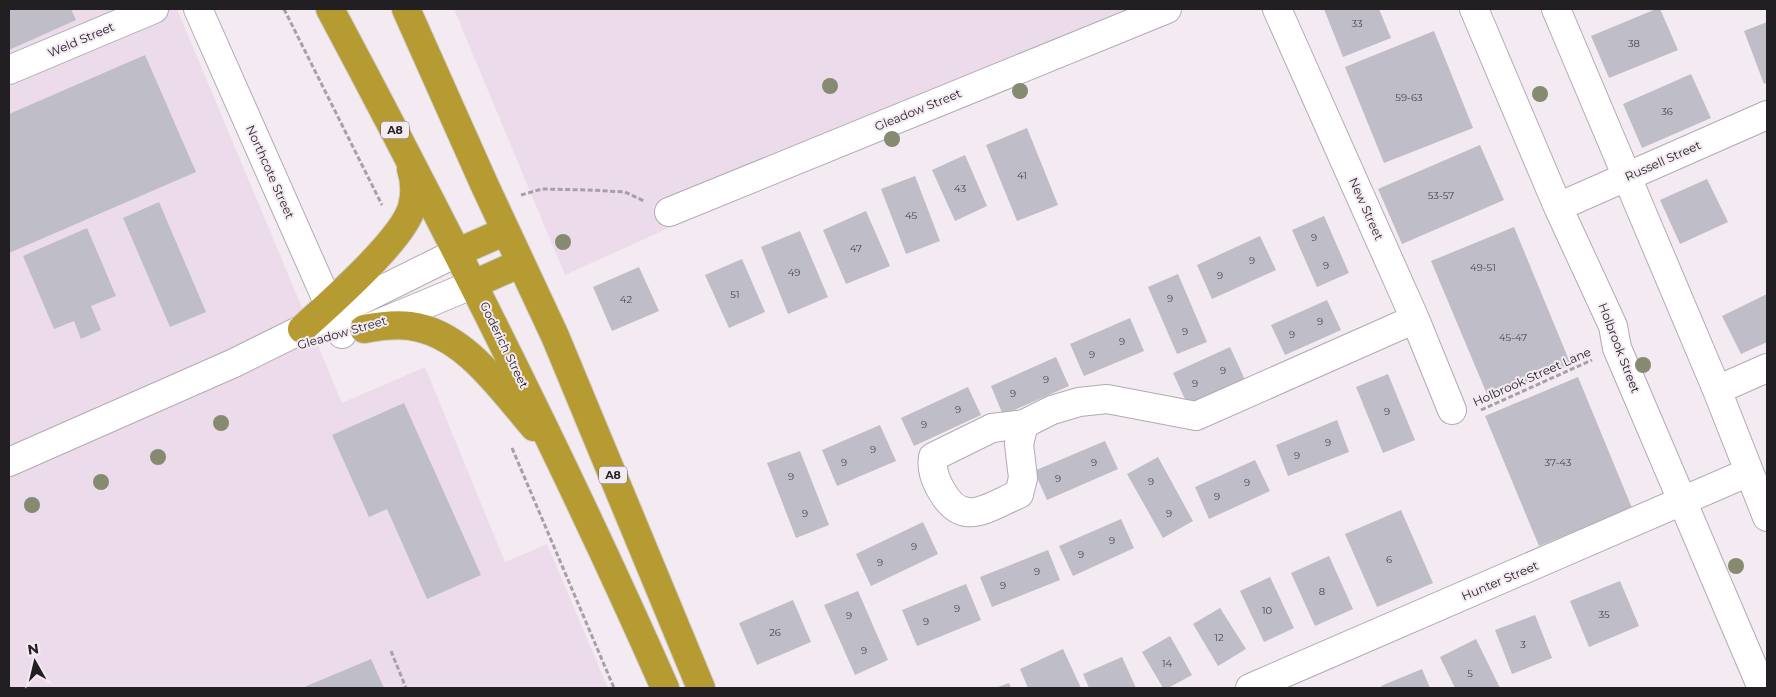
<svg xmlns="http://www.w3.org/2000/svg" width="1776" height="697" viewBox="0 0 1776 697" font-family="Montserrat,sans-serif">
  <style>
    .built { fill: #ecdceb }
    .building { fill: #bfbdc8 }
    .lines { fill: none; stroke-linecap: round; stroke-linejoin: round }
    .minor-casing { stroke: #b3aab2; stroke-width: 30 }
    .highway-casing { stroke: #cecece; stroke-width: 30 }
    .path { stroke: #a7a0a6; stroke-width: 3; stroke-dasharray: 5 2.5; stroke-linecap: butt }
    .minor { stroke: #fff; stroke-width: 28 }
    .highway { stroke: #b69a32; stroke-width: 28 }
    .tree { fill: #868a70 }
    .labels { text-anchor: middle; stroke-width: 4; stroke-linejoin: round; paint-order: stroke }
    .number-label { font-size: 10px; fill: #49464c }
    .shield { fill: #f3eaf2; stroke: #615c60; stroke-width: 1 }
    .shield-label { font-size: 11px; font-weight: bold; fill: #221f22 }
    .street-label { font-size: 12px; fill: #221f22; stroke: #f3eaf2 }
  </style>
  <rect width="100%" height="100%" fill="#f3eaf2"/>
  <!-- built -->
  <path class="built" d="M9 9H177L342 403 425 367 505 562 547 544 608 688H9Z
    M454 9H1151L565 275Z"/>
  <!-- building -->
  <path class="building" d="M9 9H71L76 20 9 50Z
    M1324 9H1379L1391 38 1343 57Z
    M1656 9H1660L1678 50 1609 78 1591 36Z
    M1767 22V82L1764 84 1744 31Z
    M1434 31 1473 128 1384 163 1345 67Z
    M145 55 196 172 9 253V114Z
    M1691 74 1711 118 1642 148 1623 104Z
    M1027 128 1058 205 1017 221 986 145Z
    M1480 145 1504 200 1402 244 1378 189Z
    M965 155 987 206 955 221 932 170Z
    M915 176 940 241 906 254 881 189Z
    M1707 179 1728 222 1680 244 1660 200Z
    M159 202 206 312 170 327 123 218Z
    M866 211 890 266 846 284 823 230Z
    M1324 216 1349 273 1317 287 1292 230Z
    M1514 227 1571 365 1489 399 1431 261Z
    M87 228 116 296 91 306 101 330 81 339 74 321 54 329 23 256Z
    M800 231 828 297 788 314 761 247Z
    M1260 236 1276 270 1212 299 1197 265Z
    M742 259 765 312 729 328 705 275Z
    M639 267 659 311 612 331 593 287Z
    M1178 274 1207 342 1177 354 1148 287Z
    M1767 294V342L1741 354 1722 316Z
    M1327 300 1341 330 1285 355 1271 325Z
    M1130 318 1144 351 1084 376 1070 344Z
    M1230 347 1245 380 1188 406 1173 373Z
    M1056 357 1069 386 1003 415 991 386Z
    M1388 374 1415 440 1383 453 1356 387Z
    M1578 377 1632 508 1539 546 1485 416Z
    M968 387 981 415 914 446 901 418Z
    M404 403 481 575 427 599 387 509 369 517 332 435Z
    M1337 420 1349 452 1288 476 1276 445Z
    M880 425 896 461 837 486 822 450Z
    M1105 441 1118 469 1047 500 1034 471Z
    M800 451 829 525 796 538 767 463Z
    M1158 457 1193 521 1163 538 1127 474Z
    M1255 460 1270 491 1209 519 1195 487Z
    M1401 510 1433 583 1377 607 1345 534Z
    M1121 519 1134 548 1073 576 1059 546Z
    M923 522 938 554 871 586 856 554Z
    M1048 550 1060 580 992 607 980 577Z
    M1329 556 1353 609 1315 626 1291 573Z
    M1270 577 1294 628 1264 642 1240 591Z
    M1620 581 1639 626 1589 647 1570 601Z
    M966 584 981 620 917 646 902 610Z
    M858 591 888 660 855 675 824 605Z
    M793 600 811 642 757 665 739 623Z
    M1220 608 1246 649 1218 666 1193 624Z
    M1535 615 1552 658 1512 674 1495 630Z
    M1170 636 1192 675 1168 688H1163L1142 652Z
    M1476 639 1500 688H1455L1440 657Z
    M1063 649 1081 688H1028L1020 669Z
    M1122 657 1136 688H1089L1083 674Z
    M371 659 384 688H302Z
    M1422 669 1430 688H1382L1381 686Z
    M1009 683 1011 688H995Z"/>
  <g class="lines">
    <defs>
      <path id="minor" d="M198 9 342 334
        M1277 9 1415 319 1452 410
        M1474 9 1558 207 1613 326 1617 348 1762 688
        M1556 9 1717 390 1767 517
        M9 70 154 9
        M1558 207 1767 115
        M669 212 1167 9
        M373 326 474 284
        M1717 390 1767 368
        M1024 424 1019 444 1023 478 1019 494C986 508 963 529 941 490 935 479 931 469 933 457L992 428 1024 424 1052 410 1079 402 1107 399 1196 416 1415 319
        M9 462 234 363 458 252
        M1250 688 1749 472"/>
      <path id="highway" d="M330 9C449 232 563 457 665 688
        M406 9 485 186 555 336 701 688
        M458 252 506 231
        M474 284 521 263
        M302 329C329 304 403 240 412 207 415 195 415 181 411 169
        M364 329C380 326 395 324 410 326 464 333 501 389 534 427"/>
    </defs>
    <!-- minor casing -->
    <use href="#minor" class="minor-casing"/>
    <!-- highway casing -->
    <use href="#highway" class="highway-casing"/>
    <!-- path -->
    <path class="path" d="M284 9 382 205
      M521 195 542 189 589 190 625 192 644 201
      M1481 410 1592 360
      M512 448 614 688
      M391 651 406 688"/>
    <!-- minor -->
    <use href="#minor" class="minor"/>
    <!-- highway -->
    <use href="#highway" class="highway"/>
  </g>
  <!-- trees -->
  <g class="tree">
    <circle cx="830" cy="86" r="8"/>
    <circle cx="1020" cy="91" r="8"/>
    <circle cx="1540" cy="94" r="8"/>
    <circle cx="892" cy="139" r="8"/>
    <circle cx="563" cy="242" r="8"/>
    <circle cx="1643" cy="365" r="8"/>
    <circle cx="221" cy="423" r="8"/>
    <circle cx="158" cy="457" r="8"/>
    <circle cx="101" cy="482" r="8"/>
    <circle cx="32" cy="505" r="8"/>
    <circle cx="1736" cy="566" r="8"/>
  </g>
  <g class="labels">
    <!-- number labels -->
    <g class="number-label">
      <text x="1357" y="27">33</text>
      <text x="1634" y="47">38</text>
      <text x="1409" y="101">59-63</text>
      <text x="1667" y="115">36</text>
      <text x="1022" y="179">41</text>
      <text x="960" y="192">43</text>
      <text x="1441" y="199">53-57</text>
      <text x="911" y="219">45</text>
      <text x="1314" y="241">9</text>
      <text x="856" y="252">47</text>
      <text x="1252" y="264">9</text>
      <text x="1326" y="269">9</text>
      <text x="1483" y="271">49-51</text>
      <text x="794" y="276">49</text>
      <text x="1220" y="279">9</text>
      <text x="735" y="298">51</text>
      <text x="1170" y="302">9</text>
      <text x="626" y="303">42</text>
      <text x="1320" y="325">9</text>
      <text x="1185" y="335">9</text>
      <text x="1292" y="338">9</text>
      <text x="1513" y="341">45-47</text>
      <text x="1122" y="345">9</text>
      <text x="1092" y="358">9</text>
      <text x="1223" y="374">9</text>
      <text x="1046" y="383">9</text>
      <text x="1195" y="387">9</text>
      <text x="1013" y="397">9</text>
      <text x="958" y="413">9</text>
      <text x="1387" y="415">9</text>
      <text x="924" y="428">9</text>
      <text x="1328" y="446">9</text>
      <text x="873" y="453">9</text>
      <text x="1297" y="459">9</text>
      <text x="844" y="466">9</text>
      <text x="1094" y="466">9</text>
      <text x="1558" y="466">37-43</text>
      <text x="791" y="480">9</text>
      <text x="1058" y="482">9</text>
      <text x="1151" y="485">9</text>
      <text x="1247" y="486">9</text>
      <text x="1217" y="500">9</text>
      <text x="805" y="517">9</text>
      <text x="1169" y="517">9</text>
      <text x="1112" y="544">9</text>
      <text x="914" y="550">9</text>
      <text x="1081" y="558">9</text>
      <text x="1389" y="563">6</text>
      <text x="880" y="566">9</text>
      <text x="1037" y="575">9</text>
      <text x="1003" y="589">9</text>
      <text x="1322" y="595">8</text>
      <text x="957" y="612">9</text>
      <text x="1267" y="614">10</text>
      <text x="1604" y="618">35</text>
      <text x="849" y="619">9</text>
      <text x="926" y="625">9</text>
      <text x="775" y="636">26</text>
      <text x="1219" y="641">12</text>
      <text x="1523" y="648">3</text>
      <text x="864" y="654">9</text>
      <text x="1167" y="667">14</text>
      <text x="1470" y="677">5</text>
    </g>
    <!-- shield labels -->
    <g class="shield">
      <rect x="381" y="121.5" width="28" height="17" rx="4"/>
      <rect x="599" y="466.5" width="28" height="17" rx="4"/>
    </g>
    <g class="shield-label">
      <text x="395" y="134">A8</text>
      <text x="613" y="479">A8</text>
    </g>
    <!-- street labels -->
    <g class="street-label">
      <text transform="translate(81 40) rotate(-23)" y="4">Weld Street</text>
      <text transform="translate(918 110) rotate(-22)" y="4">Gleadow Street</text>
      <text transform="translate(1663 161) rotate(-24)" y="4">Russell Street</text>
      <text transform="translate(270 172) rotate(66)" y="4">Northcote Street</text>
      <text transform="translate(1366 209) rotate(66)" y="4">New Street</text>
      <text transform="translate(342 333) rotate(-16)" y="4">Gleadow Street</text>
      <text transform="translate(504 345) rotate(64)" y="4">Goderich Street</text>
      <text transform="translate(1619 348) rotate(69)" y="4">Holbrook Street</text>
      <text transform="translate(1532 377) rotate(-24)" y="4">Holbrook Street Lane</text>
      <text transform="translate(1500 581) rotate(-23)" y="4">Hunter Street</text>
    </g>
  </g>
  <!-- border -->
  <rect width="1776" height="697" fill="none" stroke="#221f22" stroke-width="20"/>
  <!-- north arrow -->
  <g transform="translate(35 662) rotate(352)" stroke="#f3eaf2" stroke-width="4" paint-order="stroke">
  <path d="M0-4L9 19L0 12L-9 19Z" fill="#221f22"/>
  <text y="-8" font-size="14" font-weight="bold" text-anchor="middle" fill="#221f22">N</text>
  </g>
</svg>
